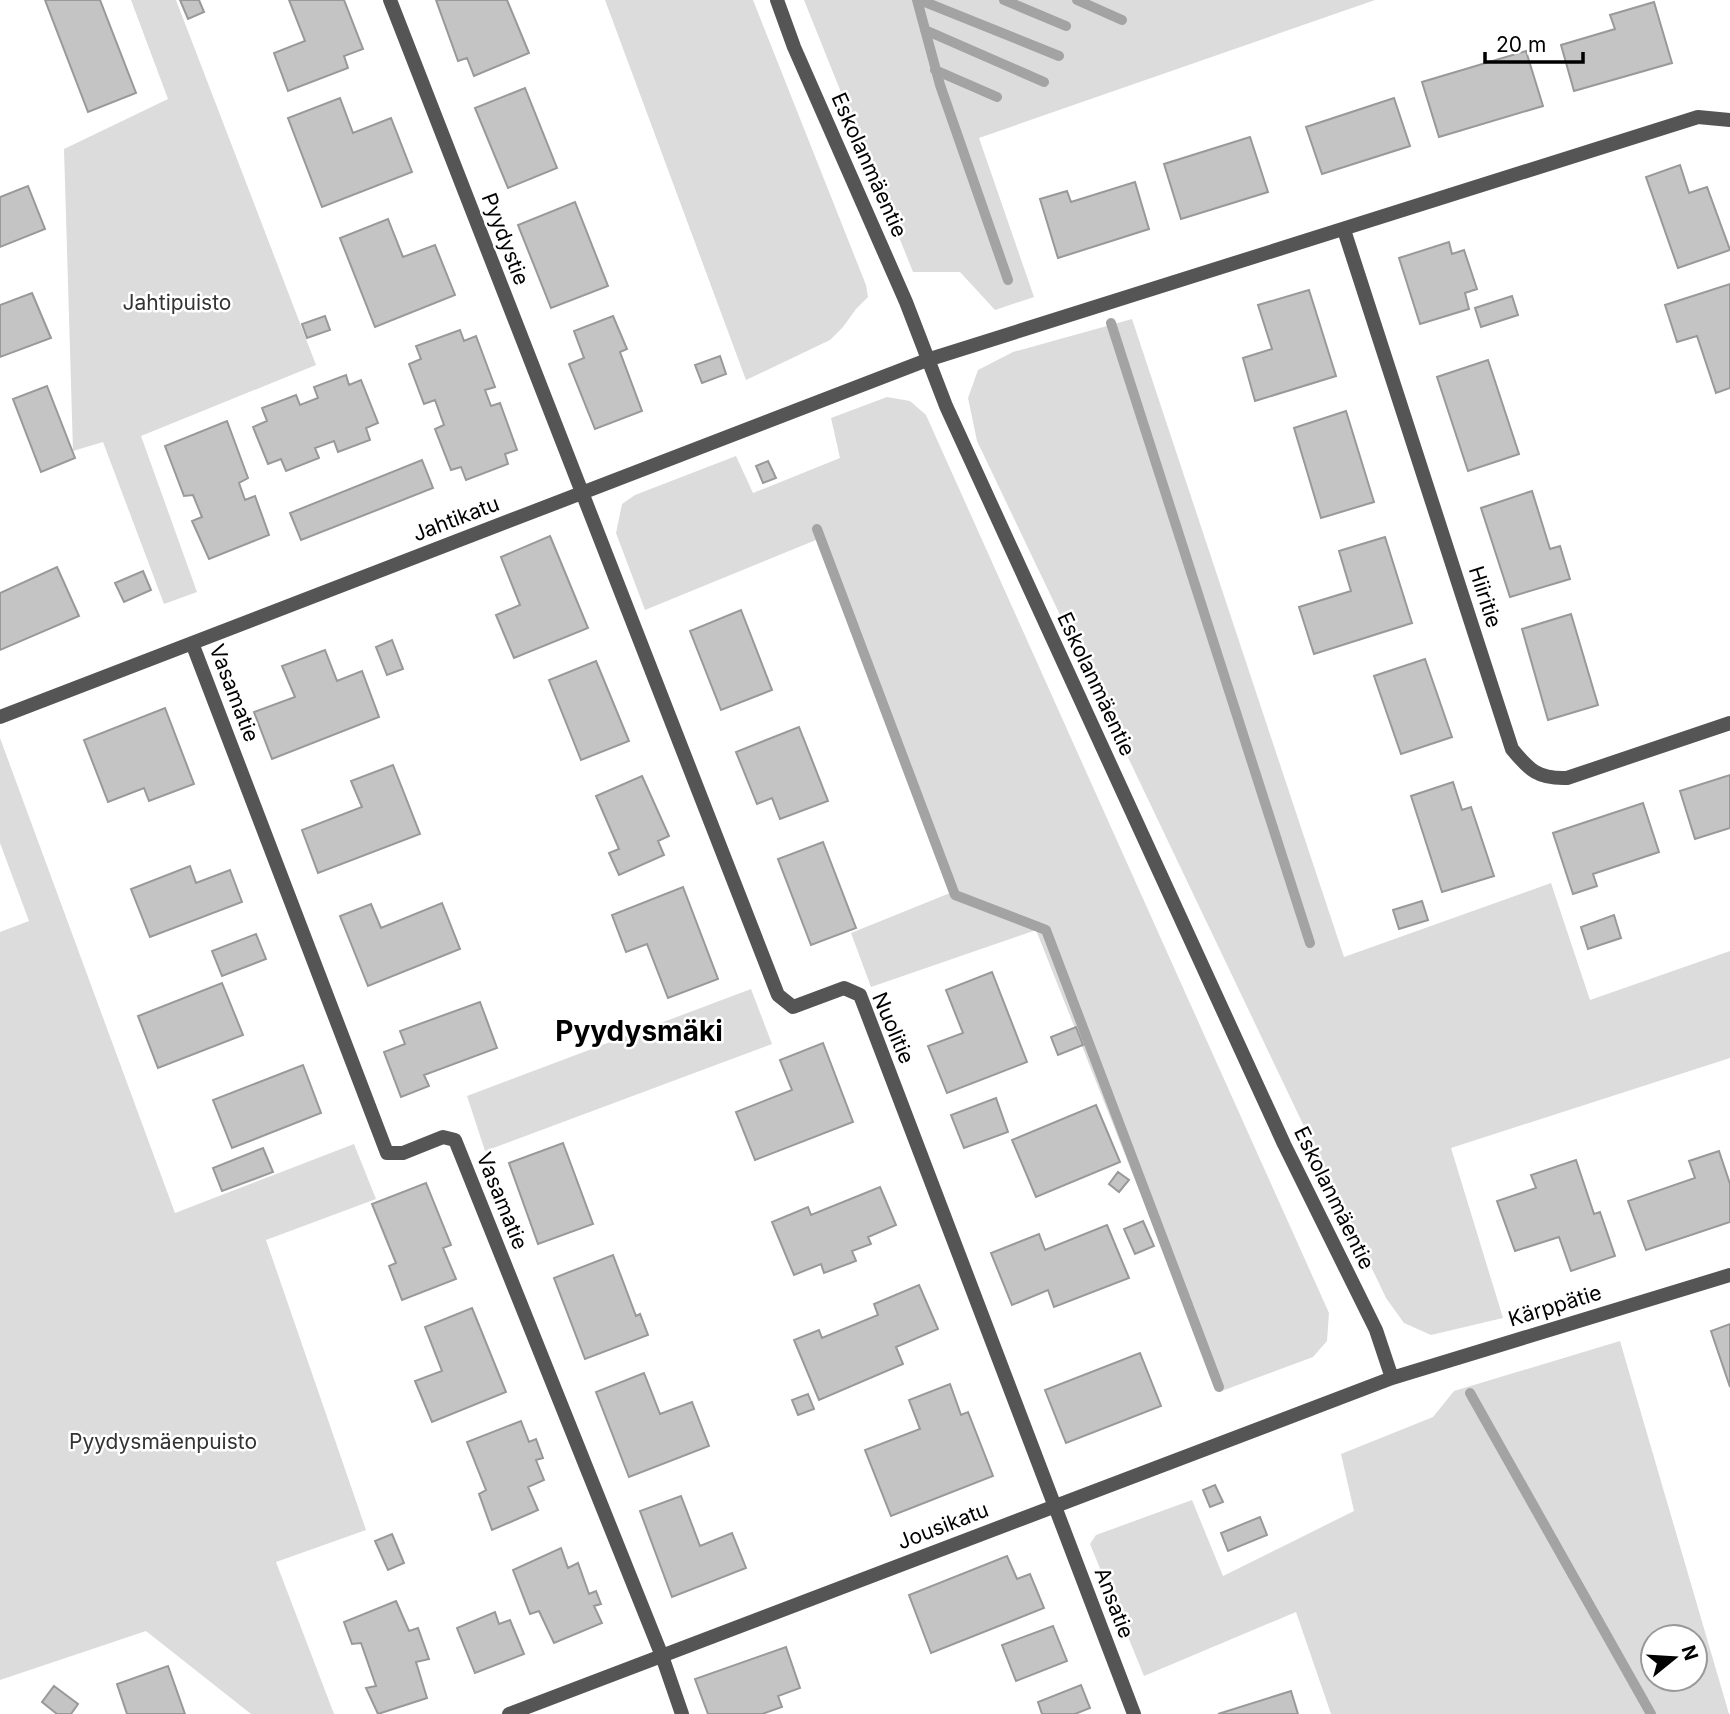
<svg xmlns="http://www.w3.org/2000/svg" width="1730" height="1714" viewBox="0 0 1730 1714" font-family="Inter,sans-serif">
  <style>
    .green { fill: #dcdcdc; fill-rule: evenodd }
    .lines { fill: none; stroke-linecap: round; stroke-linejoin: round }
    .stream { stroke: #a3a3a3; stroke-width: 10 }
    .building { fill: #c4c4c4; stroke: #999; stroke-width: 2 }
    .minor { stroke: #555; stroke-width: 14 }
    .labels { text-anchor: middle; stroke-width: 5; stroke-linejoin: round; paint-order: stroke }
    .street-label { font-size: 21px; fill: #000; stroke: #fff }
    .park-label { font-size: 21px; fill: #333; stroke: #fff }
    .district-label { font-size: 28px; font-weight: bold; fill: #000; stroke: #fff }
  </style>
  <rect width="100%" height="100%" fill="#fff"/>
  <!-- green -->
  <path class="green" d="M131 0H176L316 365 141 436 197 592 164 604 103 442 73 451 64 149 168 99Z
    M605 0H753L866 285 868 297 856 309 843 327 830 340 746 380Z
    M804 0H1375L979 138 1034 297 995 310 960 272H913Z
    M1132 319 1344 957 1551 883 1590 1000 1730 951V1058L1451 1148 1503 1318 1431 1335 1404 1323 1386 1298 977 441 968 398 978 370 1013 352Z
    M887 397 910 401 926 415 1329 1313 1327 1341 1313 1357 1219 1392 1036 930 871 987 851 933 950 893 816 540 645 610 616 533 622 504 635 495 736 456 753 493 840 458 831 418Z
    M0 738 175 1213 354 1144 376 1199 266 1240 366 1530 276 1562 334 1714H251L146 1631 0 1680V932L29 921 0 843Z
    M751 989 772 1044 485 1151 467 1096Z
    M1620 1341 1729 1714H1331L1296 1612 1144 1676 1090 1544 1096 1535 1192 1500 1223 1576 1354 1511 1341 1454 1433 1417 1454 1391ZM1653 1637H1695V1679H1653Z"/>
  <g class="lines">
    <!-- stream -->
    <path class="stream" d="M917 0 940 85 1008 280
      M920 0 1059 56
      M1004 0 1066 26
      M1077 0 1122 20
      M925 30 1044 82
      M935 70 997 97
      M1111 323 1310 943
      M817 529 955 895 1046 930 1219 1387
      M1470 1393 1651 1714"/>
  </g>
  <!-- building -->
  <path class="building" d="M45 0H100L136 93 88 112Z
    M180 0H199L204 12 188 19Z
    M289 0H344L363 49 344 56 348 68 288 91 274 53 305 41Z
    M436 0H507L529 53 474 76 467 58 458 61Z
    M1654 2 1672 63 1574 91 1561 45 1615 29 1610 15Z
    M1526 51 1543 106 1439 137 1422 82Z
    M525 88 557 168 508 188 475 108Z
    M340 98 353 133 391 118 412 172 322 207 288 118Z
    M1394 98 1410 146 1322 174 1306 127Z
    M1250 137 1268 192 1181 219 1164 164Z
    M1680 165 1689 193 1707 187 1730 250 1678 268 1646 177Z
    M1135 182 1149 229 1058 258 1040 199 1067 191 1071 202Z
    M28 186 45 229 0 247V197Z
    M575 202 608 286 551 308 518 225Z
    M388 219 403 257 435 245 455 295 375 327 340 238Z
    M1449 242 1452 254 1464 250 1477 289 1465 293 1469 309 1420 324 1399 258Z
    M1730 284V388L1716 393 1697 336 1677 342 1665 305Z
    M1309 290 1336 376 1255 401 1243 358 1272 349 1258 305Z
    M32 293 51 338 0 357V305Z
    M1512 296 1518 315 1481 327 1475 308Z
    M325 316 330 330 307 338 302 324Z
    M613 316 627 349 620 352 642 411 595 429 569 364 584 358 574 331Z
    M460 330 464 341 476 336 495 387 485 390 491 406 500 403 517 450 505 454 508 464 466 480 461 467 451 470 435 429 444 425 435 400 424 404 409 364 421 359 416 346Z
    M720 356 726 374 702 383 695 365Z
    M1488 360 1519 454 1468 471 1437 377Z
    M346 375 349 385 361 380 378 423 366 428 370 440 338 452 334 441 315 448 319 458 286 471 281 459 268 464 253 427 267 421 262 408 296 395 300 405 318 398 314 387Z
    M47 386 75 458 41 472 13 399Z
    M1346 411 1374 502 1321 518 1294 428Z
    M227 421 248 478 239 483 245 500 255 496 269 535 209 559 192 521 202 517 193 495 184 496 165 446Z
    M422 460 433 488 301 540 290 513Z
    M768 461 776 478 763 483 756 466Z
    M1532 491 1550 549 1560 546 1570 579 1510 597 1481 508Z
    M550 536 588 628 514 658 496 615 520 605 501 557Z
    M1385 537 1412 623 1314 654 1299 607 1351 591 1339 551Z
    M57 567 79 616 0 650V593Z
    M143 571 151 590 124 602 115 583Z
    M741 610 772 690 721 710 690 631Z
    M1571 614 1598 705 1548 720 1522 629Z
    M392 640 403 669 387 675 376 647Z
    M325 650 337 681 362 671 379 717 272 759 254 712 295 697 282 666Z
    M1425 659 1452 737 1401 754 1374 676Z
    M596 661 629 741 581 760 549 680Z
    M165 708 194 784 149 801 144 788 108 802 84 740Z
    M799 727 828 801 780 819 772 798 757 804 736 752Z
    M393 765 420 834 318 873 302 830 362 807 351 781Z
    M1730 775V828L1695 839 1680 791Z
    M642 776 669 836 658 841 664 855 619 875 609 853 619 849 596 796Z
    M1453 782 1462 810 1471 807 1494 876 1442 892 1411 796Z
    M1643 803 1659 852 1593 874 1597 886 1573 894 1553 833Z
    M823 842 856 928 811 945 778 859Z
    M190 866 196 883 230 870 242 902 150 937 131 889Z
    M683 887 718 979 668 998 647 944 626 952 612 915Z
    M1422 901 1428 920 1399 929 1393 910Z
    M442 903 460 949 368 986 340 916 371 904 381 928Z
    M1614 915 1621 938 1588 949 1581 927Z
    M256 934 266 959 222 976 212 951Z
    M992 972 1027 1062 947 1093 928 1046 963 1033 946 990Z
    M222 983 243 1035 158 1068 138 1016Z
    M480 1002 497 1048 424 1075 429 1086 401 1097 384 1052 405 1044 400 1031Z
    M1076 1027 1083 1045 1058 1055 1051 1037Z
    M823 1043 853 1122 755 1160 736 1112 792 1090 780 1060Z
    M303 1065 321 1113 232 1148 213 1100Z
    M996 1098 1008 1132 964 1148 951 1115Z
    M1096 1105 1120 1162 1036 1197 1012 1140Z
    M563 1143 593 1224 538 1244 509 1163Z
    M263 1148 273 1172 222 1191 213 1168Z
    M1719 1151 1730 1184V1222L1646 1250 1628 1201 1695 1178 1689 1161Z
    M1576 1160 1594 1214 1600 1212 1615 1256 1571 1271 1559 1237 1515 1251 1497 1201 1536 1188 1531 1175Z
    M1118 1172 1129 1180 1119 1192 1109 1184Z
    M426 1183 451 1245 443 1248 456 1279 402 1300 389 1266 396 1263 372 1204Z
    M880 1187 896 1225 868 1237 871 1244 852 1251 856 1261 824 1273 821 1264 794 1275 772 1222 808 1207 811 1215Z
    M1143 1221 1154 1246 1135 1254 1124 1229Z
    M1107 1225 1129 1278 1054 1307 1048 1290 1012 1305 991 1253 1039 1234 1045 1250Z
    M613 1255 636 1316 640 1314 648 1335 585 1359 554 1278Z
    M919 1285 938 1329 896 1347 903 1364 819 1400 794 1340 819 1330 822 1338 878 1315 874 1304Z
    M472 1308 506 1392 432 1422 415 1381 442 1371 425 1327Z
    M1730 1324V1387L1711 1331Z
    M1140 1353 1161 1406 1066 1443 1045 1390Z
    M644 1373 660 1414 692 1402 709 1446 629 1477 596 1392Z
    M950 1384 961 1415 968 1412 993 1476 891 1516 865 1450 920 1429 909 1400Z
    M808 1394 814 1409 798 1415 792 1400Z
    M521 1421 529 1442 536 1439 543 1458 536 1460 544 1480 528 1487 538 1510 492 1530 479 1494 486 1490 467 1442Z
    M1215 1485 1223 1502 1210 1507 1203 1490Z
    M681 1496 700 1546 732 1533 746 1568 672 1597 640 1511Z
    M1260 1517 1267 1535 1228 1551 1221 1533Z
    M392 1534 404 1563 388 1570 375 1541Z
    M561 1548 568 1568 578 1563 589 1594 596 1591 601 1604 594 1606 602 1623 554 1643 539 1611 530 1614 513 1570Z
    M1007 1556 1017 1579 1030 1574 1044 1608 931 1653 909 1595Z
    M396 1601 409 1631 418 1628 429 1659 416 1662 427 1698 378 1714 366 1688 376 1686 361 1643 352 1644 344 1622Z
    M495 1612 499 1624 510 1620 524 1654 475 1673 457 1628Z
    M1053 1626 1067 1661 1016 1681 1002 1645Z
    M786 1647 800 1688 778 1696 782 1707 762 1714H708L695 1679Z
    M168 1666 185 1714H127L117 1684Z
    M1081 1685 1090 1708 1075 1714H1042L1038 1702Z
    M54 1686 78 1704 71 1714H57L42 1702Z
    M1291 1691 1298 1714H1218Z"/>
  <g class="lines">
    <!-- minor -->
    <path class="minor" d="M390 0 778 995 793 1007 844 988 860 995 1134 1714
      M777 0 794 47 906 302 946 406 1284 1144 1376 1330 1392 1378
      M1344 230 1512 749C1529 770 1538 779 1567 778L1730 723
      M192 643 387 1153H403L443 1137 455 1140 662 1656 682 1714
      M0 717 927 360 1698 117 1730 120
      M509 1714 1392 1378 1730 1275"/>
  </g>
  <g class="labels">
    <!-- street labels -->
    <g class="street-label">
      <text transform="translate(869 165) rotate(66)" y="7">Eskolanmäentie</text>
      <text transform="translate(505 239) rotate(69)" y="7">Pyydystie</text>
      <text transform="translate(456 519) rotate(-21)" y="7">Jahtikatu</text>
      <text transform="translate(1485 597) rotate(72)" y="7">Hiiritie</text>
      <text transform="translate(1096 684) rotate(65)" y="7">Eskolanmäentie</text>
      <text transform="translate(234 693) rotate(69)" y="7">Vasamatie</text>
      <text transform="translate(893 1028) rotate(67)" y="7">Nuolitie</text>
      <text transform="translate(1334 1198) rotate(64)" y="7">Eskolanmäentie</text>
      <text transform="translate(502 1201) rotate(68)" y="7">Vasamatie</text>
      <text transform="translate(1555 1306) rotate(-17)" y="7">Kärppätie</text>
      <text transform="translate(943 1526) rotate(-21)" y="7">Jousikatu</text>
      <text transform="translate(1114 1603) rotate(69)" y="7">Ansatie</text>
    </g>
    <!-- park labels -->
    <g class="park-label">
      <text x="177" y="310">Jahtipuisto</text>
      <text x="163" y="1449">Pyydysmäenpuisto</text>
    </g>
    <!-- district labels -->
    <g class="district-label">
      <text x="639" y="1041">Pyydysmäki</text>
    </g>
  </g>
  <!-- north arrow -->
  <g transform="translate(1674 1658) rotate(72)"><circle r="33" fill="#ffffff" stroke="#999999" stroke-width="2"/>
  <path d="M0-5L12 26L0 18L-12 26Z" fill="#000000"/>
  <text y="-10" font-size="19" font-weight="bold" text-anchor="middle" fill="#000000">N</text>
  </g>
  <!-- scale -->
  <path d="M1485 52v10h98v-10" fill="none" stroke="#000000" stroke-width="3.5"/>
  <text x="1496" y="52" font-size="21" fill="#000000" stroke="#ffffff" stroke-width="5" paint-order="stroke">20 m</text>
</svg>
